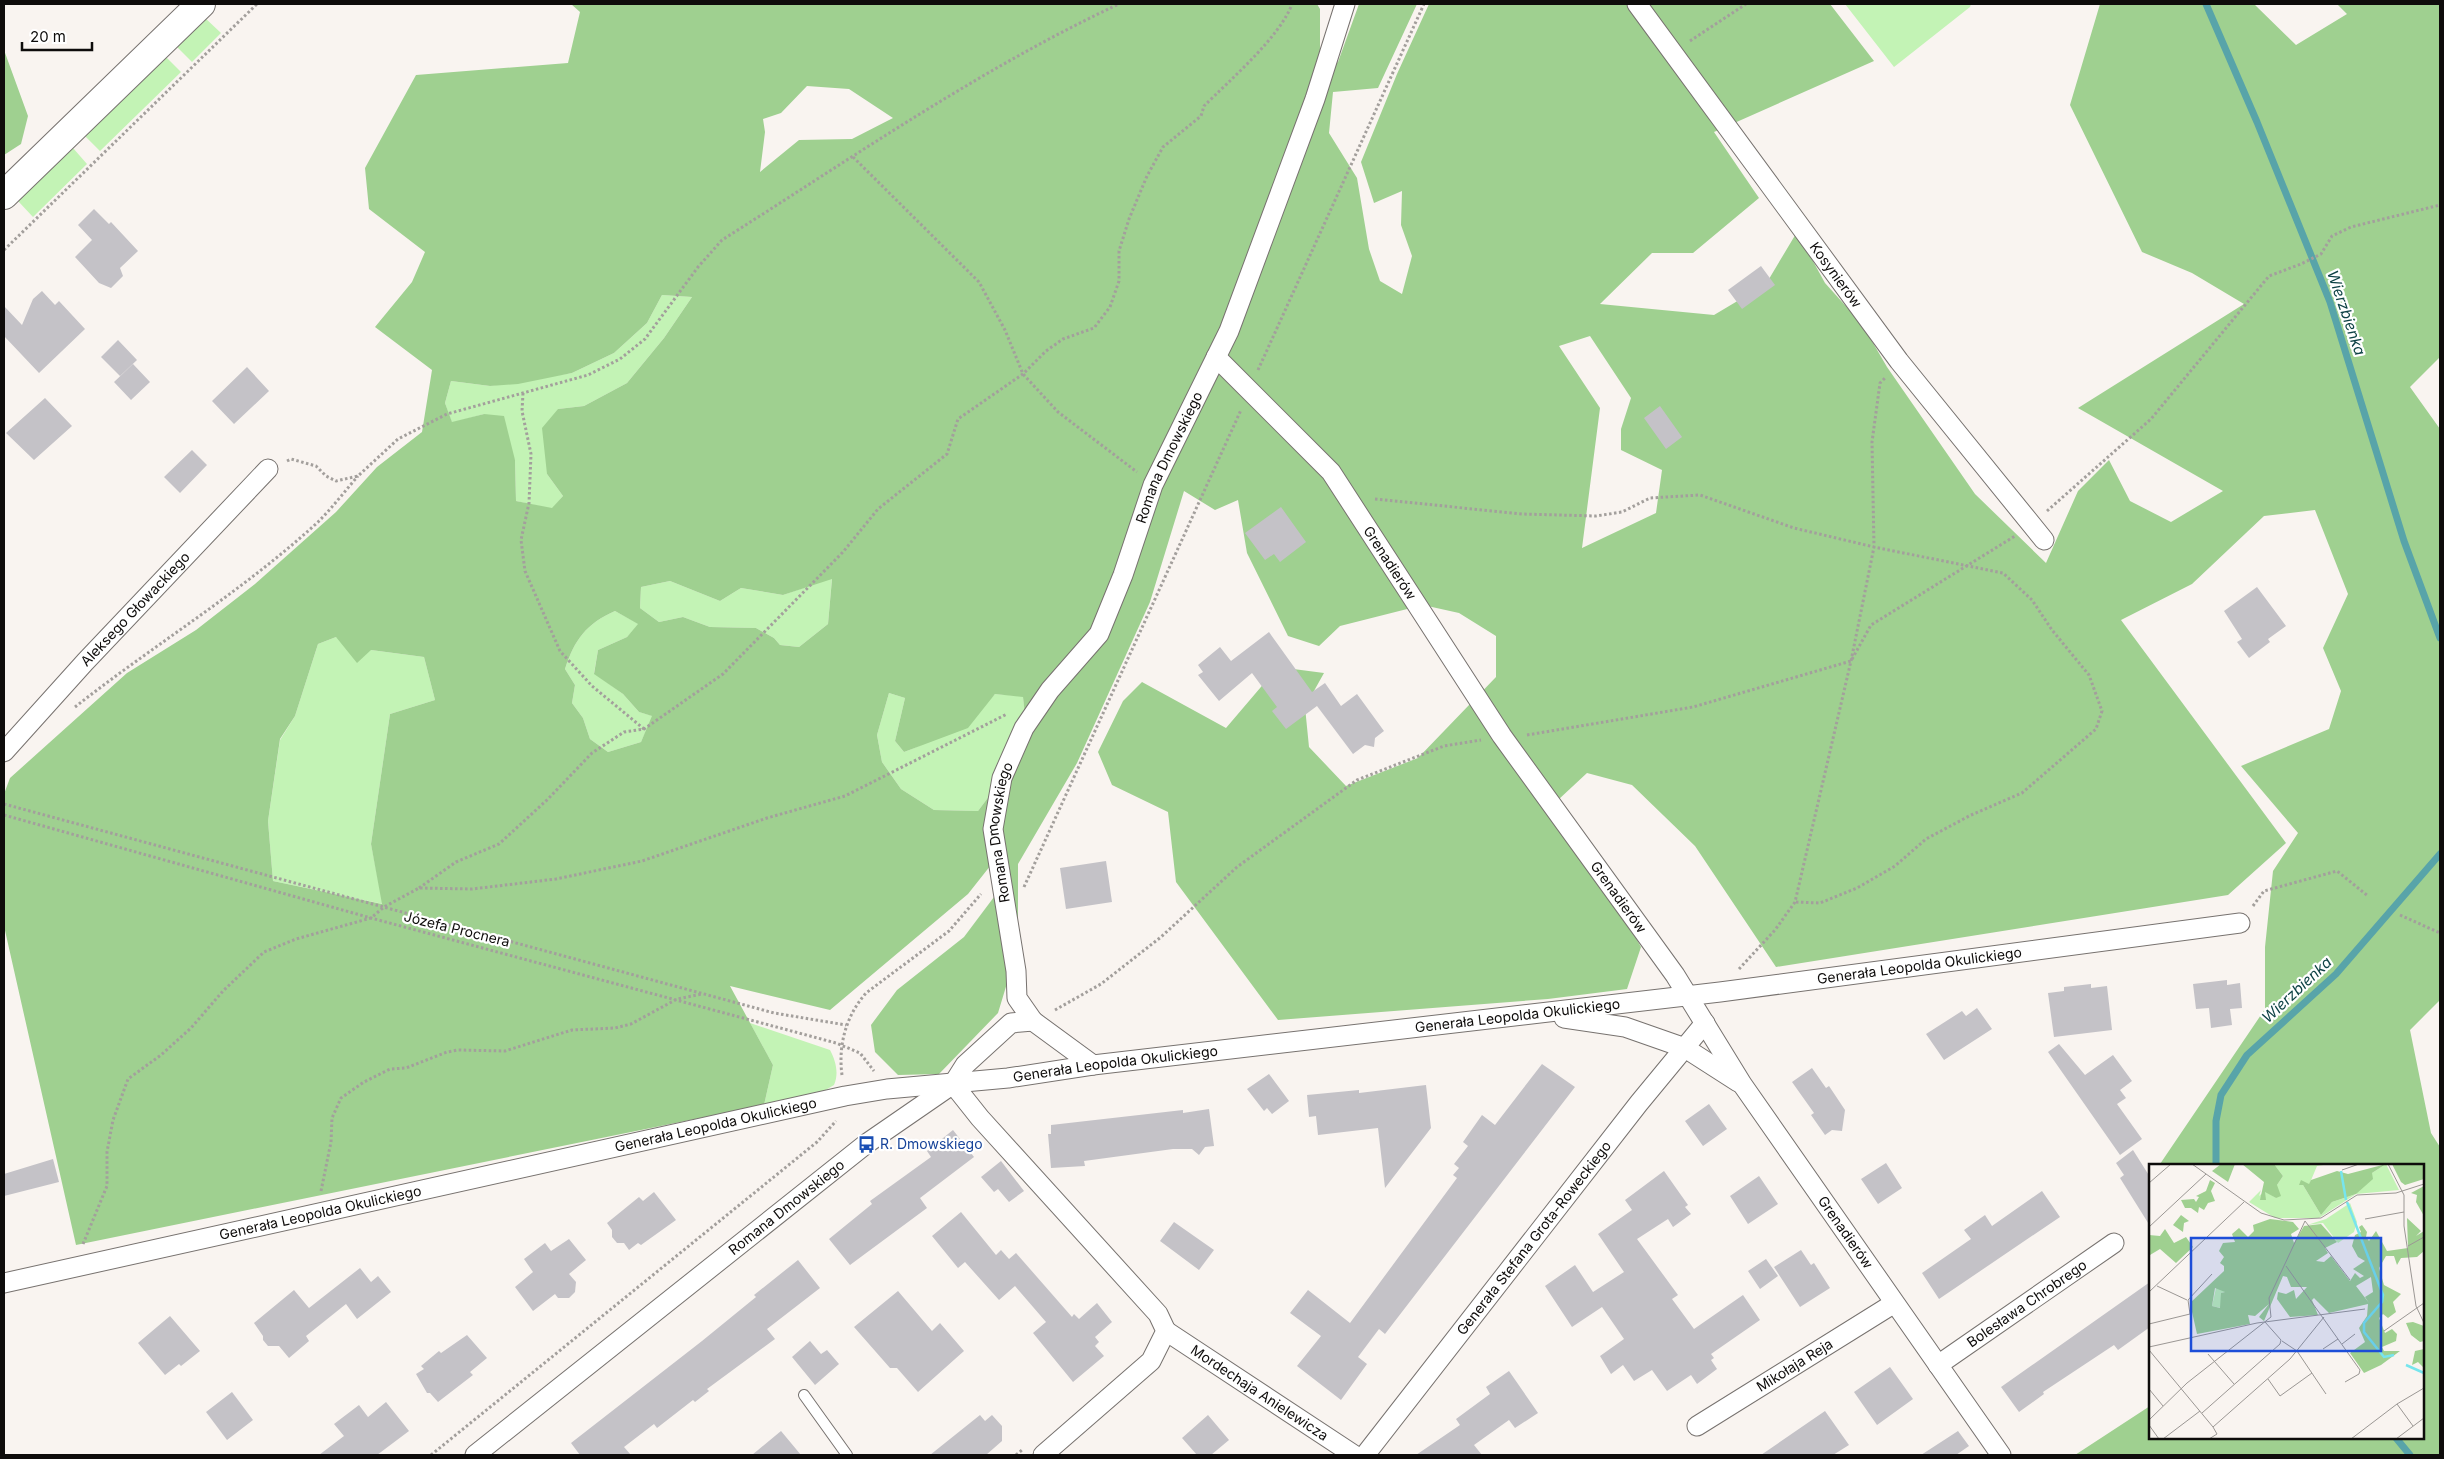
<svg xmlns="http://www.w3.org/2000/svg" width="2444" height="1459" viewBox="0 0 2444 1459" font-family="Inter,sans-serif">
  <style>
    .green { fill: #c3f3b5 }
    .forest { fill: #9fd090; fill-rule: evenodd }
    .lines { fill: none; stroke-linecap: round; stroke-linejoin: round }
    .stream { stroke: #58a4a9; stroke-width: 7 }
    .building { fill: #c4c2c7 }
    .lane-casing { stroke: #77726f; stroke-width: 12 }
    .street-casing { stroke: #77726f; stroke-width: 21 }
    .secondary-casing { stroke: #77726f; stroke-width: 30 }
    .path { stroke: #a39f9c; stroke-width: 3; stroke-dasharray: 2.5 2.5; stroke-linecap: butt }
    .lane { stroke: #fff; stroke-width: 10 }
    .street { stroke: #fff; stroke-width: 19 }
    .secondary { stroke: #fff; stroke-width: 28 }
    .labels { text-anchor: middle; stroke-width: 4.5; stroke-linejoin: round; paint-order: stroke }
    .street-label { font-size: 14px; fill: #0e0c0b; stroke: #fff }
    .transit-label { font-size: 14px; fill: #164399; stroke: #fff; text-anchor: start }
    .water-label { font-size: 15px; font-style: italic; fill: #0e4245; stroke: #fff }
    .inset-river { fill: none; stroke: #77e5ed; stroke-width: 2.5 }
    .inset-road { fill: none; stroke: #9b9794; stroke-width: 1 }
    .view { fill: #1d4ed8; fill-opacity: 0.15; stroke: #1d4ed8; stroke-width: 2.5 }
    .inset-edge { fill: none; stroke: #0e0c0b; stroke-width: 2.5 }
  </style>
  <rect width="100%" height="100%" fill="#f9f4f0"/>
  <!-- green -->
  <path class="green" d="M1845 4H1971L1970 7 1894 67Z
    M204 17 221 33 192 62 174 44Z
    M164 55 181 72 100 151 85 136V131Z
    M67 148H73L87 164 33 217 18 201V196Z
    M662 295 692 297 664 338 627 383 584 406 558 409 547 474 563 496 552 509 516 501 515 460 484 414 452 423 445 403 451 381 490 386 572 373 614 353 647 323Z
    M832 578 828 624 799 647 780 645 774 638 756 628 710 627 683 617 659 622 640 608 641 587 670 581 720 601 741 588 783 595Z
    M615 611 639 624 627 637 598 650 594 673 623 694 639 712 653 716 641 742 608 752 590 739 583 718 572 703 575 685 565 669C575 639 586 624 615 611Z
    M336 637 371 650 424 657 435 700 390 714 371 844 383 904 273 881 268 821 280 740 295 716 318 644Z
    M889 693 905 698 895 741 904 752C936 740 972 720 995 694L1023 696 1025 715 990 795 978 811 934 810 901 789 882 762 877 735Z
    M750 1023 830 1050C836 1061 839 1074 834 1085L819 1094 764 1105 773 1065Z"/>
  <!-- forest -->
  <path class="forest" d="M571 4H1317L1320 9V70L1338 62 1359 4H1417L1378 88 1333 92 1329 133 1357 178 1369 249 1380 281 1402 294 1412 256 1401 225 1402 191 1374 203 1361 162 1397 74 1429 4H1830L1874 61 1714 132 1759 198 1693 253H1652L1600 304 1714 315 1766 284 1797 232 1825 283 1862 324 1887 367 1975 494 2046 563 2078 491 2109 460 2130 501 2171 522 2223 491 2078 408 2244 304 2192 273 2142 252 2070 105 2100 4H2254L2296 45 2347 14 2337 4H2440V357L2410 387 2440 429V1000L2410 1030 2431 1133 2440 1147V1455H2075L2150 1406V1438H2423V1165L2160 1164 2265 1009V947L2273 871 2298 833 2241 766 2329 729 2341 691 2323 648 2348 594 2315 510 2264 516 2192 584 2121 620 2286 843 2228 895 1776 967 1695 846 1632 785 1587 773 1558 800 1641 947 1627 989 1548 999 1278 1020 1176 882 1168 812 1112 785 1098 752 1123 701 1142 682 1226 728 1278 667 1324 673 1305 707 1309 747 1346 786 1418 758 1496 677V636L1459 613 1423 605 1340 626 1319 646 1288 636 1247 553 1238 500 1215 510 1184 491 1150 602 1077 763 1018 864V947L998 1013 939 1074 898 1075 875 1052 871 1025 897 990 964 937 1009 877 1002 851 968 894 830 1010 730 986 773 1065 764 1105 76 1245 4 926V794L10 778 127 673 196 630 255 584 336 512 377 467 422 432 432 370 375 327 412 282 425 252 369 209 365 168 416 75 568 63 580 12ZM807 86 849 89 893 118 852 139 799 140 760 172 765 132 763 119 781 113ZM662 295 692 297 664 338 627 383 584 406 558 409 542 428 547 474 563 496 552 508 516 501 515 460 504 416 484 414 452 422 445 403 451 381 490 386 518 384 572 373 614 353 647 323ZM1590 336 1631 398 1621 429V450L1662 470 1656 513 1582 548 1600 408 1559 346ZM832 579 828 624 799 647 780 645 774 638 756 628 710 627 683 617 659 622 640 608 641 587 670 581 720 601 741 588 783 595ZM615 611 638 624 627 637 598 650 594 674 623 694 639 712 652 716 641 742 608 752 590 739 583 718 572 703 575 685 565 669C575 639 586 624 615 611ZM336 637 357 663 371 650 424 657 435 700 390 714 371 844 382 904 273 881 268 821 280 739 295 716 318 644ZM889 693 905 698 895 741 904 752 968 728 995 694 1023 697 1025 715 990 795 978 811 934 810 901 789 882 762 877 735Z
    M4 50 28 116 21 144 4 155Z"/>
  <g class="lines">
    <!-- stream -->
    <path class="stream" d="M2206 4 2257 122 2330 302 2404 541 2440 638
      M2216 1165V1121L2221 1095 2247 1055 2336 974 2440 854
      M2396 1438 2410 1455"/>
  </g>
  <!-- building -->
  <path class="building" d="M94 209 109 224 111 222 138 251 120 268 123 276 111 288 99 283 75 257 92 240 78 225Z
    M1761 266 1775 285 1742 309 1728 290Z
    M42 291 55 305 59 301 85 329 39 373 4 336V306L22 325 33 299Z
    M118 340 137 360 120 376 101 357Z
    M133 364 150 382 131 400 114 382Z
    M247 367 269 391 234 424 212 401Z
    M45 398 72 426 34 460 6 433Z
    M1660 406 1682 437 1666 449 1644 418Z
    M192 450 207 465 180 493 164 477Z
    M1281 507 1306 542 1280 562 1274 554 1265 560 1245 533Z
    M2257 587 2286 626 2268 639 2270 642 2249 658 2237 642 2242 639 2224 611Z
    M1269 632 1312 692 1325 683 1341 706 1357 694 1384 731 1375 738 1374 747 1365 745 1353 754 1317 706 1286 729 1272 711 1277 707 1252 673 1219 701 1198 675 1203 672 1198 665 1220 647 1231 661Z
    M1106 861 1112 902 1066 909 1060 868Z
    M2227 980V985L2240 983 2242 1008 2230 1009 2232 1025 2211 1028 2209 1008 2196 1009 2193 984Z
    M2091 984V988L2107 986 2112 1030 2054 1037 2048 993 2064 991V987Z
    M1977 1008 1992 1029 1944 1060 1926 1034 1962 1011 1966 1016Z
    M2059 1044 2085 1075 2113 1055 2132 1081 2120 1090 2126 1098 2117 1104 2142 1139 2120 1155 2048 1052Z
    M1542 1064 1575 1087 1385 1334 1379 1329 1358 1357 1367 1364 1341 1400 1297 1366 1321 1336 1290 1313 1308 1290 1350 1323 1457 1178 1453 1175 1459 1168 1454 1164 1468 1146 1463 1142 1482 1115 1495 1125Z
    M1812 1068 1826 1088 1829 1086 1845 1110 1842 1131 1832 1130 1825 1135 1811 1115 1814 1113 1792 1082Z
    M1269 1074 1289 1101 1272 1114 1267 1108 1264 1111 1247 1089Z
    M1426 1085 1431 1128 1385 1188 1378 1128 1318 1135 1316 1116 1309 1117 1307 1095 1359 1090V1093Z
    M1709 1104 1727 1129 1703 1146 1685 1121Z
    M1209 1109 1214 1146 1205 1147 1199 1155 1192 1149H1173L1084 1161 1085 1166 1051 1168 1048 1134H1051V1125L1183 1110V1113Z
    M953 1130 974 1157 920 1198 927 1208 850 1265 829 1239 872 1204 870 1201 931 1157 927 1151Z
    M2133 1150 2150 1177V1226L2120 1178 2124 1175 2116 1163Z
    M53 1159 59 1182 4 1196V1174Z
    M1001 1161 1024 1191 1009 1202 998 1189 994 1192 981 1177Z
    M1886 1163 1902 1188 1878 1204 1861 1179Z
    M1664 1171 1688 1205 1685 1207 1691 1214 1673 1227 1668 1219 1637 1239 1678 1295 1672 1299 1694 1329 1743 1295 1760 1320 1711 1354 1714 1358 1711 1360 1717 1369 1697 1384 1691 1375 1667 1391 1652 1370 1634 1381 1623 1365 1611 1374 1600 1356 1624 1339 1602 1307 1572 1327 1545 1286 1575 1265 1593 1292 1624 1272 1598 1234 1632 1210 1625 1200Z
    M1759 1176 1778 1204 1748 1224 1730 1196Z
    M2042 1191 2060 1217 1939 1299 1922 1273 1971 1239 1964 1230 1985 1215 1992 1226Z
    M654 1192 676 1220 641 1245 638 1243 629 1250 624 1243H617L612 1237V1230L607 1223 639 1197 643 1201Z
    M961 1212 996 1255 1001 1250 1009 1259 1016 1253 1072 1317 1074 1314 1079 1319 1097 1303 1112 1322 1095 1337 1099 1342 1095 1346 1104 1356 1073 1382 1033 1333 1046 1322 1015 1286 999 1300 965 1262 958 1268 932 1236Z
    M1174 1222 1214 1250 1199 1270 1160 1241Z
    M569 1239 586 1260 569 1274 576 1282 575 1292 569 1298H558L555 1294 533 1311 515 1287 533 1272 524 1259 545 1243 551 1251Z
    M1801 1250 1811 1265 1814 1263 1830 1288 1800 1307 1774 1267Z
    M1766 1259 1778 1276 1760 1289 1748 1271Z
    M798 1260 820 1288 767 1329 775 1339 707 1389 709 1391 695 1402 693 1400 657 1428 654 1424 624 1447 631 1455H580L571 1443 702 1341 756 1297 754 1295Z
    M360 1268 371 1282 378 1276 391 1292 357 1319 346 1304 306 1336 309 1341 289 1358 279 1346H268L263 1340V1336L254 1323 294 1290 309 1308Z
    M2150 1282V1327L2118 1350 2114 1345 2043 1392 2044 1394 2019 1412 2001 1387Z
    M898 1291 932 1331 940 1323 964 1351 918 1392 897 1368H890L854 1327Z
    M170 1316 200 1351 181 1366 179 1364 165 1375 138 1343Z
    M467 1335 487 1358 470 1372 473 1375 438 1402 430 1393H427L416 1374 424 1369 421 1366 439 1351 441 1353Z
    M810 1341 821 1354 827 1350 839 1364 815 1385 792 1357Z
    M1890 1367 1913 1399 1877 1425 1854 1392Z
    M1509 1371 1538 1413 1515 1428 1509 1420 1474 1445 1482 1455H1416L1460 1425 1456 1419 1490 1394 1486 1387Z
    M232 1392 253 1420 227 1440 206 1412Z
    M386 1402 409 1431 377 1455H319L344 1436 334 1424 359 1405 368 1417Z
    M1825 1411 1849 1445 1833 1455H1761Z
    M980 1415 985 1421 992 1415 1002 1426V1441L986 1455H930Z
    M1208 1415 1229 1440 1211 1455H1197L1182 1438Z
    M781 1431 801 1455H752Z
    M1958 1431 1969 1446 1956 1455H1921Z"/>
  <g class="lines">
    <defs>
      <path id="lane" d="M804 1395 847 1455"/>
      <g id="street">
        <path id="s1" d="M1637 4 1899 361 2044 540"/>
        <path id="s2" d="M1216 357 1331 472 1502 736 1675 975 1742 1084 2001 1455"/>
        <path id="s3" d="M4 752 85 662 268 469"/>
        <path d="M1564 1018 1625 1027 1685 1048 1738 1082"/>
        <path d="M1033 1021 1093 1065"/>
        <path d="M953 1084 980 1118 1158 1314 1166 1331 1151 1361 1043 1455"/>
        <path id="s4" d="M4 1283 845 1096 887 1089 1008 1078 1093 1065 1720 992 2240 923"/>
        <path id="s5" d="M1166 1331 1354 1455"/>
        <path id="s6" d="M1938 1365 2114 1243"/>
        <path id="s7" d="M1697 1426 1893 1304"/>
        <path id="s8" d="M475 1455 866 1144 953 1084 965 1065 1011 1023 1033 1021 1017 998 1016 971 993 829 1002 778 1024 728 1050 690 1099 634 1123 575 1153 485 1229 331 1315 99 1345 4"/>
        <path id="s9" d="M1365 1455 1639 1103 1705 1023"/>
      </g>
      <path id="secondary" d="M4 195 201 4"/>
    </defs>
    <!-- lane casing -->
    <use href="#lane" class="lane-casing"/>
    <!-- street casing -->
    <use href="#street" class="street-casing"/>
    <!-- secondary casing -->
    <use href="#secondary" class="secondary-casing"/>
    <!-- path -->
    <path class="path" d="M1690 41 1746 4
      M853 157 979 282 1005 330 1023 374 1058 412 1137 472
      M4 250 257 4
      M1258 370 1424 4
      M523 393 522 411 531 454 529 503 521 540 525 571 560 651 592 686 644 729
      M287 461 291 459 316 466 326 476 336 481 358 476 398 439 447 414 588 375 620 359 645 339 698 267 722 240C852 158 980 69 1119 4
      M1375 499 1522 514 1596 516 1622 512 1650 498 1700 495 1794 528 1874 547 2003 573 2032 600 2052 630 2089 675 2102 711 2096 729 2022 793 1971 815 1926 839 1895 866 1857 888 1820 903 1795 902
      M2047 511 2151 419 2269 276 2301 264 2321 254 2332 236 2351 227 2440 205
      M75 707C155 644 243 591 318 522 332 508 345 491 358 476
      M1527 735 1693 707 1851 661 1871 625 2015 536
      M4 804 774 1013 846 1025
      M4 815 371 918 836 1043 860 1053 874 1071
      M1024 887 1241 410
      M419 888 456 862 499 844 548 799 592 753 624 732 644 729 723 674 843 552 878 509 947 454 958 419 1023 374 1046 351 1063 339 1094 328 1110 307 1119 281V251L1129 219 1147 176 1163 147 1201 116 1204 106C1230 80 1280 37 1292 4
      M2253 906 2264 891 2337 871 2368 896
      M2400 915 2440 933
      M1739 969 1775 930 1795 902 1851 661 1874 547 1872 442 1880 383 1886 377
      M1055 1010 1101 984 1161 937 1237 867 1357 780 1444 746 1481 740
      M842 1075C838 1045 846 1016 866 993L949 931 981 894
      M321 1191 331 1142 332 1118 341 1098 364 1082 390 1069 406 1068 447 1052 458 1050 505 1051 572 1030 615 1028 631 1024 677 999 702 994
      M83 1244 107 1186V1152L113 1120 128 1079 161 1055 191 1028 223 991 264 952 296 939 371 918 384 907 419 888 472 889 556 879 642 861 767 818 845 796 1007 714
      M431 1455 817 1142 836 1121
      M1016 1455 1022 1450"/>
    <!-- lane -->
    <use href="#lane" class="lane"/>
    <!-- street -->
    <use href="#street" class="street"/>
    <!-- secondary -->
    <use href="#secondary" class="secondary"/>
  </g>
  <!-- icons -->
  <defs>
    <symbol id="bus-bare" viewBox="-9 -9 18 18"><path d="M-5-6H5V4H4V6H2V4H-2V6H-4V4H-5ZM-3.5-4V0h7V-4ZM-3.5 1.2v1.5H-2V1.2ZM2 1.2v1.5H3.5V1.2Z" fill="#1a4fb4" stroke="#fff" stroke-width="2.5" paint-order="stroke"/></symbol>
  </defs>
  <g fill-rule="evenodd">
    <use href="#bus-bare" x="854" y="1132" width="25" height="25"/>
  </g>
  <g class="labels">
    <!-- street labels -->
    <g class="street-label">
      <text dy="5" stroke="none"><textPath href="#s1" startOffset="336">Kosynierów</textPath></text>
      <text dy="5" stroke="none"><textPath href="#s8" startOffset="1328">Romana Dmowskiego</textPath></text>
      <text dy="5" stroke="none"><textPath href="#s2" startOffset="271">Grenadierów</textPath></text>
      <text dy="5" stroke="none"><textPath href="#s3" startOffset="194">Aleksego Głowackiego</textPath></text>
      <text dy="5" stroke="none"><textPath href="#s8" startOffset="908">Romana Dmowskiego</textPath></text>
      <text dy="5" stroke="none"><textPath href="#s2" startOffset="676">Grenadierów</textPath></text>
      <text transform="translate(457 929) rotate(14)" y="5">Józefa Procnera</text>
      <text dy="5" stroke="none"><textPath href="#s4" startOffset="1944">Generała Leopolda Okulickiego</textPath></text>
      <text dy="5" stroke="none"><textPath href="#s4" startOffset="1539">Generała Leopolda Okulickiego</textPath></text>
      <text dy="5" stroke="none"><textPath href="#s4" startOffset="1134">Generała Leopolda Okulickiego</textPath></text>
      <text dy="5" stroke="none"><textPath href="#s4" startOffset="729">Generała Leopolda Okulickiego</textPath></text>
      <text dy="5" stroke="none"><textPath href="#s8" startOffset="398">Romana Dmowskiego</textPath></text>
      <text dy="5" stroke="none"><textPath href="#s4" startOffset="324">Generała Leopolda Okulickiego</textPath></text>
      <text dy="5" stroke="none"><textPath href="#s2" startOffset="1081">Grenadierów</textPath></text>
      <text dy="5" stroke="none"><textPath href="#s9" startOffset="275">Generała Stefana Grota-Roweckiego</textPath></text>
      <text dy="5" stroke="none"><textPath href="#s6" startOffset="108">Bolesława Chrobrego</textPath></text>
      <text dy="5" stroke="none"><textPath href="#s7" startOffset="115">Mikołaja Reja</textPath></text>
      <text dy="5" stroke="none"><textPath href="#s5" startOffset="112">Mordechaja Anielewicza</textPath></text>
    </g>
    <!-- transit labels -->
    <g class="transit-label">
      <text x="880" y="1149">R. Dmowskiego</text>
    </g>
    <!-- water labels -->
    <g class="water-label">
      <text transform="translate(2346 313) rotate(71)" y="5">Wierzbienka</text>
      <text transform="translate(2297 990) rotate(-43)" y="5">Wierzbienka</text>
    </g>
  </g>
  <!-- overview -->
  <g transform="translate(2149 1164)">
    <rect width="275" height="275" fill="#f9f4f0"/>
    <path d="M125 0H181L168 2 160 21H154L172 51 183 38 207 30 223 9 237 0 250 26 207 30 170 54H126L100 38 112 26 110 32 116 27 127 34 128 21 134 12ZM201 39 208 58 205 68 189 79 174 59 158 61 177 55ZM67 124 75 125 76 128 72 129V144L63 142Z" fill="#c3f3b5"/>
    <path d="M72 0H86L79 18 63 7ZM93 0H125L134 12 128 21 132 32 127 34 116 28 117 36H111L115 18ZM237 0 223 9 224 15 207 30 183 38 172 51 154 21H150L152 16 160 20 162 16 188 7 199 10ZM243 0H275V15L256 21 252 18ZM61 16 66 19 62 27 66 37 59 39 55 46 50 43 49 49 42 44H36L32 36 45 35 47 38 50 33 47 32 57 27ZM275 22V52L267 38 268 31 262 29ZM32 51 40 57 35 59 34 68 24 61ZM258 54 272 67 267 72 275 67V87L268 93 252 94 248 101 245 92H237L230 104 235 121 252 130 244 138 247 148 239 154 234 150 230 154 236 169 243 165 248 170 247 177 233 183 235 187H251L232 201 215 209 201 189 216 178 210 164 218 152 219 140 180 149 165 134 163 136 169 151 141 153 128 135 129 128 137 130 145 126 147 135 158 123H142L138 113 134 112 115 157 110 153 120 140 106 152 99 151 101 160 48 170 41 139 75 107V102L71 99 75 93 70 87 74 79 86 78 83 70 90 64 99 73 105 67 104 61 121 55 144 58 150 65 142 70 145 79 155 62 172 60 188 78 176 84 179 89 167 97 175 98 182 92 201 117 206 109 211 114 215 112 204 105 216 97 209 93 203 82 206 71 212 68 210 63 213 61 218 68 217 73 220 77 227 67 238 87 259 84ZM222 113 224 128 216 133 220 139 207 122ZM66 124 76 128 72 129 71 144 63 142ZM16 65 25 79 37 73 44 83 27 99 11 85 1 91 0 95V71L11 72ZM264 158 275 162V177L271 178 262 171 257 159ZM275 185V204L269 198 263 201 266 187Z" fill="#9fd090" fill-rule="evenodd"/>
    <path class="inset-river" d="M192 7 197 36M198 38 234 131 233 138 215 159V168L235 193 245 191M257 201 275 209"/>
    <path class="inset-road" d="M43 0 112 49 135 56 172 54 208 31 247 29 275 20M239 0 255 31V62L267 142 275 159M193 6 210 0M0 19 22 0M216 55 255 48M0 63 57 10M259 82 275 73M137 102 211 206 210 210 196 218M8 122 38 136M0 128 95 38M39 136 63 110M0 160 41 150 39 136M235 167 275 139M133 177 148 187 177 230M193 180 206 170M0 183 108 159 216 145M174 185 189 175M0 186 64 263 68 270 60 275M59 190 85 220M119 215 131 232 163 209M0 225 14 242M248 240 264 262M53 249 131 180 132 176 116 158M0 256 38 219 122 153 120 134 156 57 201 116M0 261 10 275M64 263 141 195 175 153M14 275 51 247M202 275 248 240 275 224M247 275 275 254"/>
    <path class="view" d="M42 74H232V187H42Z"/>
    <rect width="275" height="275" class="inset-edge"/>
  </g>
  <!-- border -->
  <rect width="2444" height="1459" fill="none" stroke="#0e0c0b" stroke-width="10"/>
  <!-- scale -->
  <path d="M22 42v8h70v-8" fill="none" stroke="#0e0c0b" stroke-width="2.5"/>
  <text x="30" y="42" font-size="15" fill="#0e0c0b" stroke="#ffffff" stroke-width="4" paint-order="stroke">20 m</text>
</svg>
